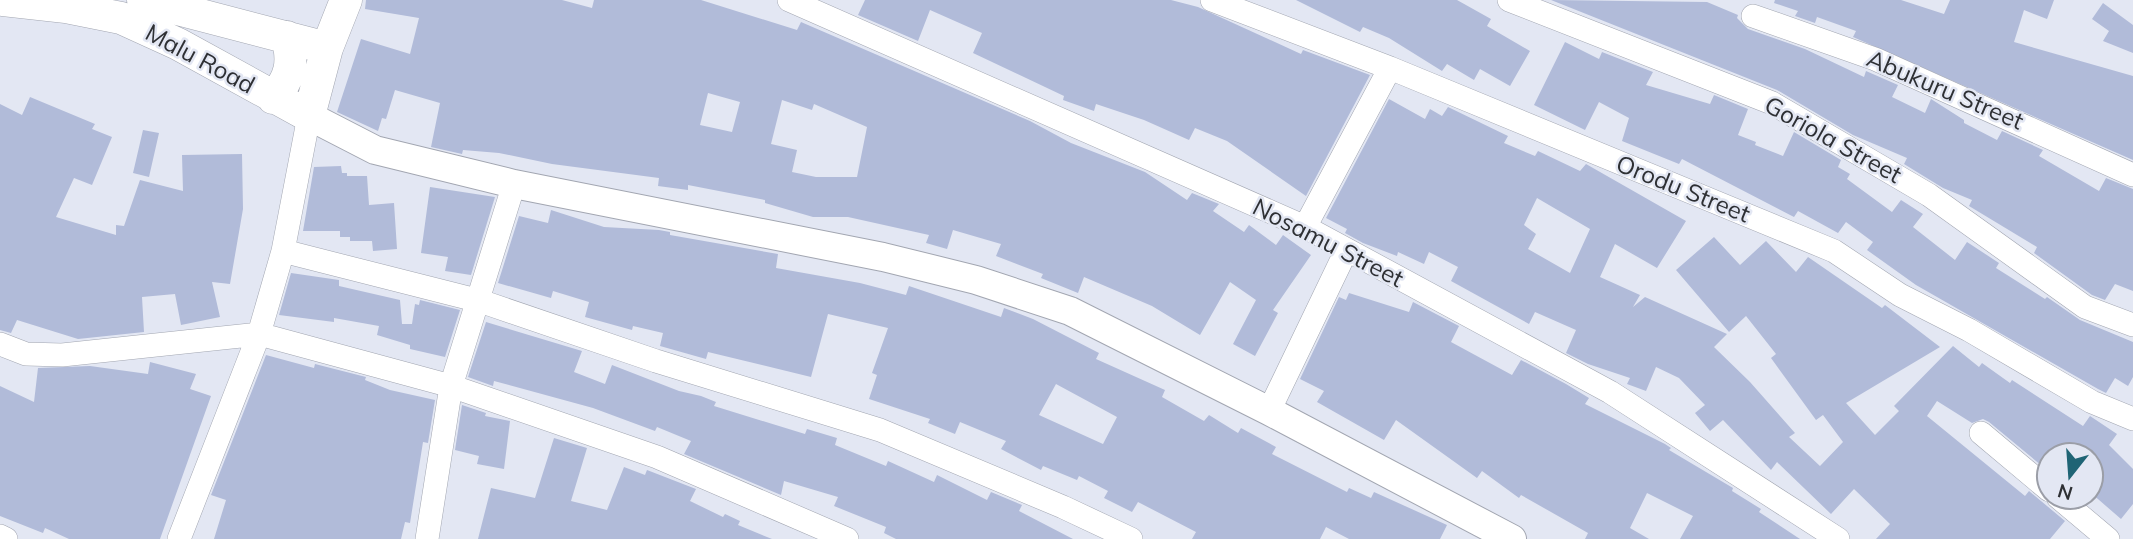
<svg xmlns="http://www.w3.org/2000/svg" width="2133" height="539" viewBox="0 0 2133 539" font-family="Mulish,sans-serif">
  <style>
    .building { fill: #b1bbd9; fill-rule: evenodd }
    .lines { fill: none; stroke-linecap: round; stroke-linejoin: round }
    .minor-casing { stroke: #a2a6b1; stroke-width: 24 }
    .tertiary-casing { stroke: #a2a6b1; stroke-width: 30 }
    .secondary-casing { stroke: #a2a6b1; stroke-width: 33 }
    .minor { stroke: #fff; stroke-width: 23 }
    .tertiary { stroke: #fff; stroke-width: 28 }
    .secondary { stroke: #fff; stroke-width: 32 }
    .labels { text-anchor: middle; stroke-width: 5; stroke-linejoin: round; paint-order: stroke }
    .street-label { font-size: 24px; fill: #2e3034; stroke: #e3e7f3 }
  </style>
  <rect width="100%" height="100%" fill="#e3e7f3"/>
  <!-- building -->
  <path class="building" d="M366 0H562L592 8 594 0H701L797 30 801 22 1030 121 1071 143 1145 172 1187 200 1192 193 1219 204 1213 211 1244 232 1249 225 1276 245 1283 235 1311 255 1273 310 1278 313 1255 356 1233 344 1256 300 1230 282 1200 335 1152 306 1084 277 1078 293 1041 278 1043 274 996 256 1001 244 953 230 947 249 926 243 929 235 848 217H813L765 203V200L688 185V190L658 186 659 178 552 164 499 153 463 150 462 154 431 147 440 103 395 90 386 119 382 118 378 131 337 112 361 39 410 54 419 18 365 9ZM708 93 740 102 732 132 700 125ZM782 100 812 110 814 104 867 127 857 177H816L792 172 797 150 771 144Z
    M865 0H1171L1198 7 1301 54 1303 50 1370 75 1306 196 1227 141 1195 128 1189 140 1144 120 1096 104 1094 111 1063 100 1064 96 973 53 982 33 930 10 918 41 858 15Z
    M1296 0H1457L1491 19 1487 26 1530 51 1510 86 1480 69 1474 80 1447 64 1442 71 1389 38 1363 27 1360 32Z
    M1551 0 1707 2 1738 15 1737 18 1748 29 1805 49 1864 77 1866 71 1898 85 1892 97 1925 113 1931 99 1964 120V123L1997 140 2002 131 2043 150 2039 156 2099 191 2106 178 2133 189V291L2115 284 2105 300 2092 295 2034 253 2037 247 1969 206 1972 200 1943 188 1904 164 1907 158 1853 135 1777 90Z
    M1775 0H1901L1944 14 1950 0H2054L2047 19 2024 10 2014 42 2133 76V160L1853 37 1856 31 1817 17 1815 23 1795 16 1798 11 1774 3Z
    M2103 3 2133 25V53L2103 41 2109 31 2092 19Z
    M1565 42 1599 59 1602 52 1653 72 1646 85 1710 104 1714 95 1748 109 1738 135 1756 142 1755 145 1783 156 1794 132 1841 160 1838 167 1850 174 1847 179 1892 212 1901 200 1923 214 1913 227 1955 260 1967 242 1999 263 1996 268 2045 299 2047 297 2080 320 2133 342V377L2128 386 2115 378 2106 393 2098 389 1916 285 1867 250 1873 242 1846 222 1838 233 1798 211 1794 217 1682 159 1679 164 1622 141 1629 118 1599 102 1585 130 1534 105Z
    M30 97 95 124 92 129 112 137 92 185 74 178 56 217 116 235V225L124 226 140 180 183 191 182 155 242 154 243 209 230 284 212 282 220 317 181 325 175 294 142 297 144 332 78 339 17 320 11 333 0 330V104L22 115Z
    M1389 99 1425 119 1430 109 1442 116 1448 107 1508 136 1504 143 1535 156 1538 151 1580 171 1586 164 1686 221 1657 268 1615 244 1600 277 1640 295 1633 307 1645 297 1727 334 1714 347 1750 382 1795 433 1789 437 1820 466 1843 442 1823 415 1816 420 1771 358 1776 354 1746 316 1729 332 1676 270 1714 237 1740 265 1766 241 1796 272 1808 257 1882 308 1885 305 1940 347 1846 403 1875 435 1899 411 1894 406 1953 346 1979 367 1982 363 2010 383 2012 380 2083 426 2090 416 2117 434 2109 445 2133 469V504L2121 519 2091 493V455H2049L2042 466 1989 422 1983 419 1972 423 1937 401 1927 416 2025 496 2029 491 2065 521 2050 539H1876L1890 524 1854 489 1831 514 1777 462 1771 470 1723 420 1710 431 1695 413 1705 405 1679 378 1656 367 1646 391 1627 384 1630 378 1588 364 1566 353 1576 330 1535 312 1529 324 1451 281 1458 267 1429 252 1424 264 1398 252 1397 256 1363 243 1345 233 1347 229 1326 218ZM1537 198 1590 229 1570 273 1528 249 1536 234 1524 225Z
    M143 130 159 133 149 177 133 173Z
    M341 166 342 173H347V176H367L369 205 394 203 397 249 373 251 372 241H350V237H340V231H303L314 167Z
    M430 187 495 197 471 275 445 271 448 257 421 253Z
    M551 210 604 227 659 230 670 232V235L778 254 776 268 860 283 906 295 909 286 1001 317 1004 308 1033 319 1099 353 1096 359 1165 390 1162 397 1204 421 1209 415 1238 433 1241 428 1276 447 1272 454 1347 492 1349 488 1371 498 1374 492 1447 525 1440 539H1349L1326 527 1320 539H1192L1196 532 1138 502 1132 512 1104 498 1108 491 1079 476 1077 480 1043 466 1041 470 1001 449 1006 441 960 422 955 434 928 423 930 419 869 399 877 375 872 373 888 328 828 314 811 377 708 352 706 359 660 346 663 333 633 326 632 330 585 317 589 302 553 291 551 298 498 283 519 216 548 223ZM1056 384 1117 417 1103 444 1039 415Z
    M291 273 339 280V286L400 300 402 324H412L415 304 419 305 420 300 460 310 445 357 410 349V345L377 335 379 326 334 318V322L279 315Z
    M1349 293 1409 312 1413 302 1459 326 1451 342 1512 375 1521 360 1566 384 1589 398 1585 404 1665 444 1671 448 1669 450 1733 488 1732 491 1761 509 1759 512 1800 539H1680L1693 516 1647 493 1630 528 1649 539H1585L1588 533 1521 495 1519 498 1482 471 1477 478 1396 420 1384 440 1317 402 1324 391 1300 379 1339 297 1346 300Z
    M486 322 582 351 574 372 605 384 612 365 679 391 701 396 716 402 714 406 805 434 807 429 837 438 835 445 886 466 888 461 934 482 937 475 987 500 991 492 1022 505 1019 511 1073 539H896L884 533 886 527 834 506 838 497 784 481 781 495 684 454 691 441 657 427 655 431 593 408 494 381 493 386 468 377Z
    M266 355 314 368 315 364 366 377 365 380 390 390 435 400 428 443 423 442 410 523 405 522 401 539H214L226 500 211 495Z
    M150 362 196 374 190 389 211 396 160 539H69L45 528 43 533 0 516V386L34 402 38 368 90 366 148 374Z
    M462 405 486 413 485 416 510 421 504 469 477 464 479 456 455 450Z
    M554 438 587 448 571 501 607 510 624 467 645 475 647 470 696 489 690 501 723 517 725 514 740 521 738 525 772 539H478L491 488 535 498Z"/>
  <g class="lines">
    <defs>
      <path id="minor" d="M789 0 1305 227 1610 392 1838 539
        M1212 0 1390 68 1834 251 1900 295 1969 330 2092 402 2133 419
        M1509 0 1772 103 1929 195 2085 307 2133 325
        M1753 16 1875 59 2133 175
        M1305 227 1390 68
        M283 251 480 301 656 361 880 430 1063 507 1131 539
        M0 344 26 354 62 355 259 334 451 386 657 457 847 539
        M1269 411 1346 251
        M1981 433 2049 490
        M2058 497 2108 539
        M0 536 6 539
        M179 539 259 334 283 251 309 116
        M427 539 451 386 514 184"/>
      <path id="tertiary" d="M309 116 375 150 514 184 883 257 976 280 1070 311 1269 411 1512 539"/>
      <path id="secondary" d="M3 0 66 7 121 18 178 44 309 116 327 48 346 0
        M143 0 327 48
        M273 98C291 78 294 62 287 37"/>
    </defs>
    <!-- minor casing -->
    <use href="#minor" class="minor-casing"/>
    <!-- tertiary casing -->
    <use href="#tertiary" class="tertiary-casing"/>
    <!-- secondary casing -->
    <use href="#secondary" class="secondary-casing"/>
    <!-- minor -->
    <use href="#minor" class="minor"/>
    <!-- tertiary -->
    <use href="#tertiary" class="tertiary"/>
    <!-- secondary -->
    <use href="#secondary" class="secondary"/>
  </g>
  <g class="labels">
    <!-- street labels -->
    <g class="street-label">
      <text transform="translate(200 59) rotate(28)" y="8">Malu Road</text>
      <text transform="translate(1945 90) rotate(23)" y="8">Abukuru Street</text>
      <text transform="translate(1833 140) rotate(29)" y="8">Goriola Street</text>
      <text transform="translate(1683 189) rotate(22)" y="8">Orodu Street</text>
      <text transform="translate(1328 243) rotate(27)" y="8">Nosamu Street</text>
    </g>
  </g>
  <!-- north arrow -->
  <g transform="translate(2070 476) rotate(197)"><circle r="33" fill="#e3e7f3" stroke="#9b9ea7" stroke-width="2"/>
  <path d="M0-5L12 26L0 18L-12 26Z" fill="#1f6475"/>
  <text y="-10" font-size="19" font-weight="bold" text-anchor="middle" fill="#2e3034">N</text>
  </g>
</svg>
